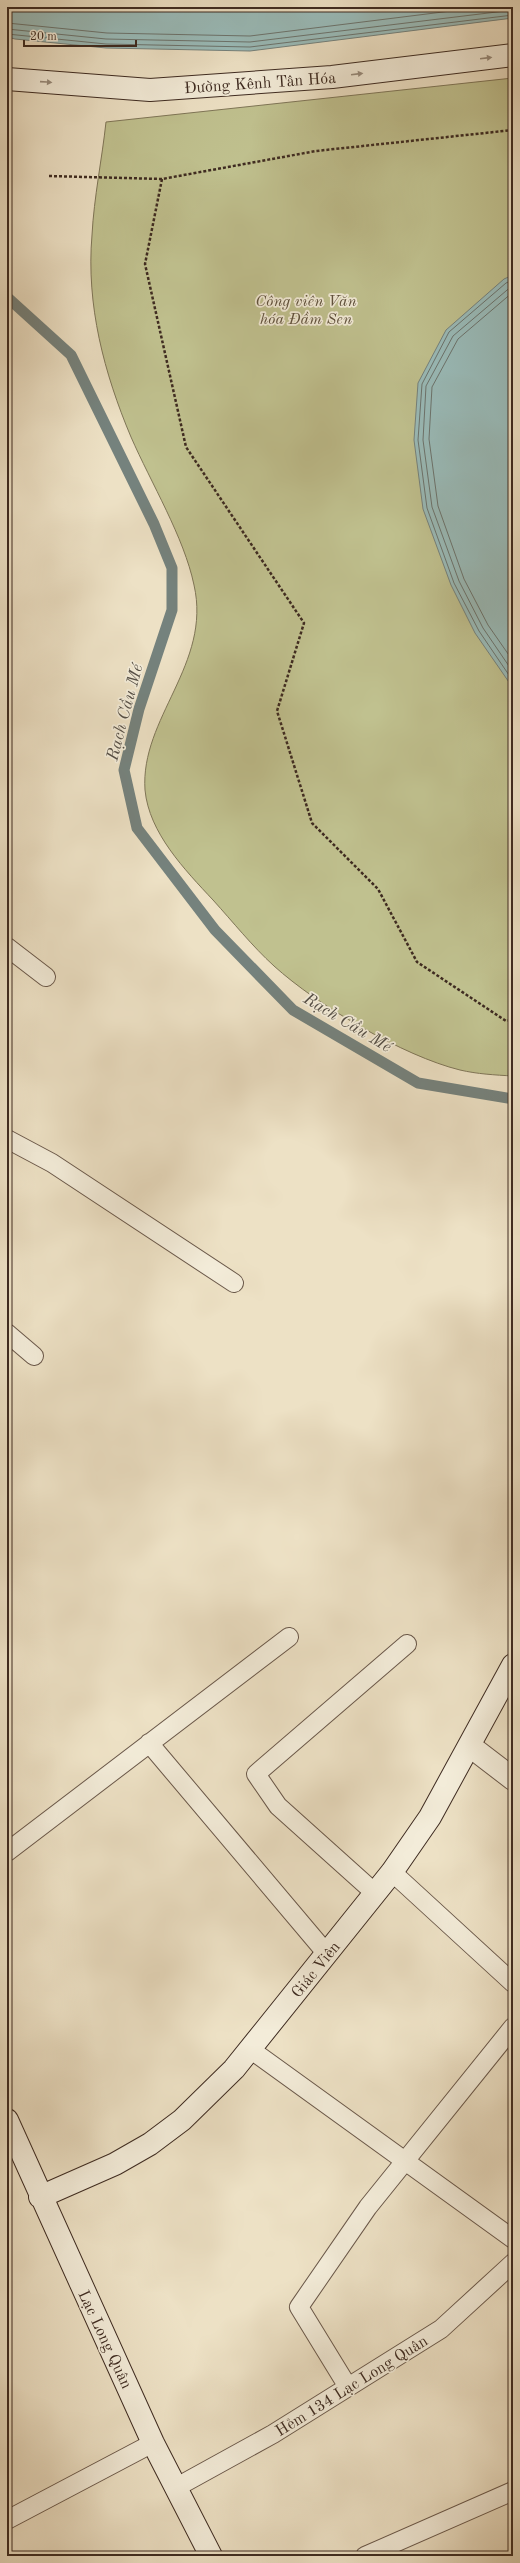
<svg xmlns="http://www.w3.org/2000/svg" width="520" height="2563" viewBox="0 0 520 2563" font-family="'Old Standard TT',serif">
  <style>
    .green { fill: #c0c18f; stroke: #7f7658 }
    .water { fill: #9abcba; stroke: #75827d }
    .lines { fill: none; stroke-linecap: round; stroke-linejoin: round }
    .shore { stroke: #6c746e; stroke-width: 1 }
    .stream { stroke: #75827d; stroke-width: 11 }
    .lane-casing { stroke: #6a584a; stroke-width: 20 }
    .street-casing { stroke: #6a584a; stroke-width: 24 }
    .secondary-casing { stroke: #3e2b21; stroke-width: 24 }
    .path { stroke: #3e2b21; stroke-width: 2.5; stroke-dasharray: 3 2; stroke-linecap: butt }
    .lane { stroke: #f3ecd9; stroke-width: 18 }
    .street { stroke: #f3ecd9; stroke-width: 22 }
    .secondary { stroke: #f3ecd9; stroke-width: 22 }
    .oneway { fill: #988c7d }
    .labels { text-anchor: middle; stroke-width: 3.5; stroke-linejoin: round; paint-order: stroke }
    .street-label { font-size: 16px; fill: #3e2b21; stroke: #f3ecd9 }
    .park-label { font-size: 16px; font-style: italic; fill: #5e503c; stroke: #f3ecd9 }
    .water-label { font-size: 17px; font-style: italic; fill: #554f47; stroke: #f3ecd9 }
  </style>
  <rect width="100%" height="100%" fill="#ede1c5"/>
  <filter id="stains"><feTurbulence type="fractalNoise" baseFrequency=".005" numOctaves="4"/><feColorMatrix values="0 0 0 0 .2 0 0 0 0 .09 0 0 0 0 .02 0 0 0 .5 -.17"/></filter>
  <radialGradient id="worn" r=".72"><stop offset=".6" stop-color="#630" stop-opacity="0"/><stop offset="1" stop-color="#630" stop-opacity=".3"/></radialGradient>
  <!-- green -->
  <path class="green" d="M513 78V1076C495 1075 477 1074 460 1070 403 1056 317 1005 274 966 252 946 233 922 213 900 185 870 149 833 145 790 140 718 212 664 194 585 184 537 151 483 131 437 104 373 86 305 92 235 94 197 102 159 106 122Z"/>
  <!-- water -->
  <path class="water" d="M7 7H513V18L250 51 106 48 15 39 7 37Z
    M513 275V688L475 633 451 585 423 509 414 440 418 383 446 330 504 279Z"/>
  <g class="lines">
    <!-- shore -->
    <path class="shore" d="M7 23 107 33 250 36 483 7
      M7 29 106 39 250 42 513 10
      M7 34 106 44 250 47 513 15
      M513 280 506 283 449 332 422 384 418 440 427 508 454 583 479 631 513 681
      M513 285 453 336 426 386 423 440 432 507 459 581 483 628 513 672
      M513 292 458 339 432 387 429 439 438 506 464 579 488 625 513 661"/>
    <!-- stream -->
    <path class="stream" d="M7 297 71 355 154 524 172 568V610L139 709 124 770 137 828 215 930 293 1010 418 1083 513 1099"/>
    <defs>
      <path id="lane" d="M7 947 46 977
        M7 1139 52 1163 234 1283
        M7 1333 34 1356
        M149 1743 327 1954
        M7 1852 289 1637
        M392 1872 513 1983
        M376 1894 278 1806 256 1774 407 1644
        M250 2049 513 2239
        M348 2387 299 2307 368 2207 513 2027
        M175 2488 273 2434 441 2329 513 2263
        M7 2520 153 2443
        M365 2556 513 2491"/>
      <path id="street" d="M470 1746 513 1779"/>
      <path id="secondary" d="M7 79 150 90 332 77 513 55
        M7 2120 153 2443 211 2556
        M40 2197 115 2164 150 2144 182 2120 234 2069 392 1872 430 1817 513 1665"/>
    </defs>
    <!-- lane casing -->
    <use href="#lane" class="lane-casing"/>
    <!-- street casing -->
    <use href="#street" class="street-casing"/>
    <!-- secondary casing -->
    <use href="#secondary" class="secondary-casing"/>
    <!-- path -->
    <path class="path" d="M49 176 162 179 316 151 513 130
      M162 179 145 264 186 447 304 623 277 711 312 823 378 889 417 962 506 1021 513 1020"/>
    <!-- lane -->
    <use href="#lane" class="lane"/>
    <!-- street -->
    <use href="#street" class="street"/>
    <!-- secondary -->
    <use href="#secondary" class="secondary"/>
  </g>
  <!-- one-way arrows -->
  <defs><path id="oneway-solid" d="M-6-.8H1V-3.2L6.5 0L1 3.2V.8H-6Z"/></defs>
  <g class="oneway">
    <use href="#oneway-solid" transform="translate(486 58) rotate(-7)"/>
    <use href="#oneway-solid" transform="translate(357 74) rotate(-7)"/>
    <use href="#oneway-solid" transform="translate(46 82) rotate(4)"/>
  </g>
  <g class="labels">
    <!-- street labels -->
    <g class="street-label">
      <text transform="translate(260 82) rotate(-4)" y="6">Đường Kênh Tân Hóa</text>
      <text transform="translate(315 1969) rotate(-51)" y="6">Giác Viên</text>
      <text transform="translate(106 2339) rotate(65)" y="6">Lạc Long Quân</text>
      <text transform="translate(351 2385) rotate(-32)" y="6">Hẻm 134 Lạc Long Quân</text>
    </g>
    <!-- park labels -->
    <g class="park-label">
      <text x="306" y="306">Công viên Văn<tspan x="306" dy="18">hóa Đầm Sen</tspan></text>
    </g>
    <!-- water labels -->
    <g class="water-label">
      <text transform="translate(124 712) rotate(-75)" y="6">Rạch Cầu Mé</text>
      <text transform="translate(348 1022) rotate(31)" y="6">Rạch Cầu Mé</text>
    </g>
  </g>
  <!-- margin -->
  <rect width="520" height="2563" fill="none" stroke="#ede1c5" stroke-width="24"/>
  <rect x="8" y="8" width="504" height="2547" fill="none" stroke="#3e2b21" stroke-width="2"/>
  <rect x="12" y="12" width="496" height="2539" fill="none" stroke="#3e2b21"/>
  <!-- scale -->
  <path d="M24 40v6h112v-6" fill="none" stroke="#3e2b21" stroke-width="2"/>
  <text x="30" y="40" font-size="12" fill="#3e2b21" stroke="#f3ecd9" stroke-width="3" paint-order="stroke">20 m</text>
  <rect width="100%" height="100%" filter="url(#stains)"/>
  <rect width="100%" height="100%" fill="url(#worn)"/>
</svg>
